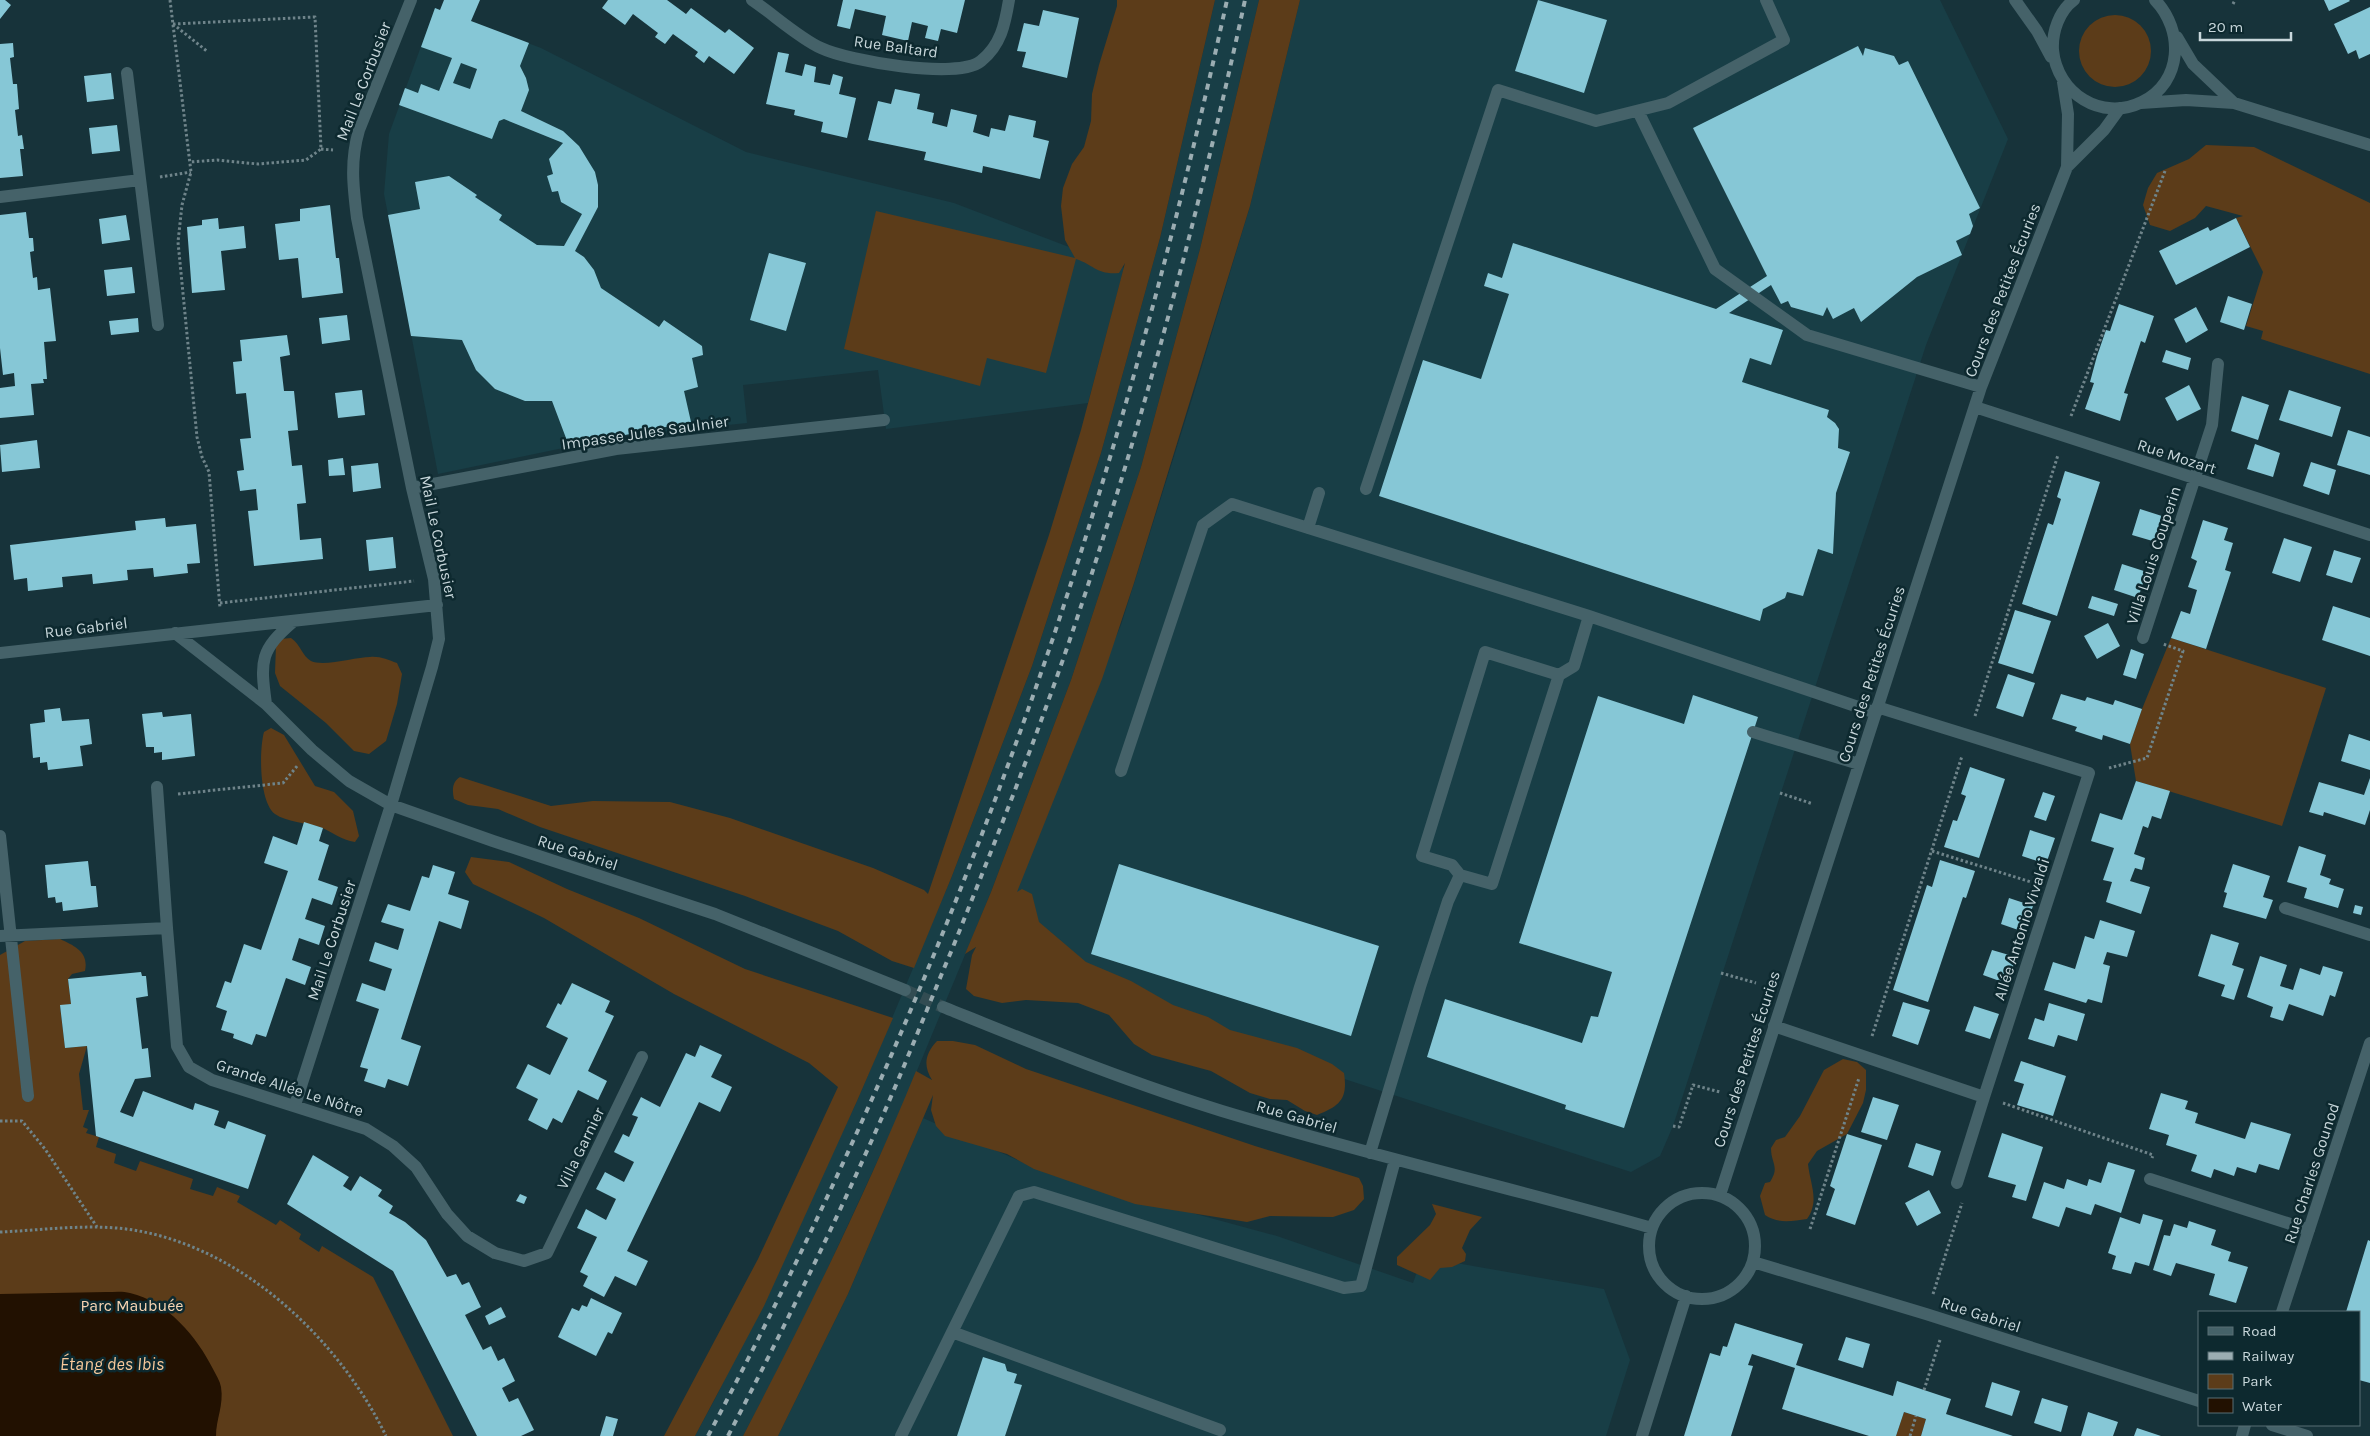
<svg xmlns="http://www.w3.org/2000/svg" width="2370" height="1436" viewBox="0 0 2370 1436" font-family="Karla,sans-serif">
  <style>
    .built { fill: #183e46 }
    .green { fill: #5c3c19 }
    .water { fill: #221101 }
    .building { fill: #86c7d6; fill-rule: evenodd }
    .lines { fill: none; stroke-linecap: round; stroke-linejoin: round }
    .minor-tunnel { stroke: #324c52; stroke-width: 12; stroke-dasharray: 12 6; stroke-linecap: butt }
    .path { stroke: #6f848a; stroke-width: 3; stroke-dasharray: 2.5 2.5; stroke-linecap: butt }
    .minor { stroke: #456269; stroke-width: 12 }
    .rail { stroke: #9badb2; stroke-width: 4; stroke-dasharray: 6 6; stroke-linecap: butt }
    .labels { text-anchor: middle; stroke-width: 5; stroke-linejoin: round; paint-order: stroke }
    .street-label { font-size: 16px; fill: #c8d7db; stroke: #0d292f }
    .park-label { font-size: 16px; fill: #f7d4b2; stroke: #0d292f }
    .water-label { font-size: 18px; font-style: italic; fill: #f7c99b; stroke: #0d292f }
  </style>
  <rect width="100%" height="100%" fill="#17333a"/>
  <!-- built -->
  <path class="built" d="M1215 0H1259L1200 249 1141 467 1071 680 991 892 897 1119 802 1324 743 1436H695L717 1395 857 1101 952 876 1032 666 1101 453 1160 238Z
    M1300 0H1940L2008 139 1926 345 1673 1126 1660 1156 1631 1172 1286 1060 991 929 1121 625 1192 399 1250 206Z
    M435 8 541 48 746 152 954 203 1124 268 1088 403 886 429 878 370 743 385 747 423 621 436 438 474 384 194 389 134Z
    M923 1118 1049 1174 1277 1236 1413 1283 1422 1257 1604 1289 1630 1360 1606 1436H778L848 1294Z"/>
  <!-- green -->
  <path class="green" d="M1117 0H1215L1160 238 1101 453 1032 666 952 876 914 968 892 961 838 931 745 896 540 827 498 809 468 805 454 799C452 790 452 782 460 777L551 806 593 801 670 802 730 818 873 868 924 890 928 894 1049 535 1081 430 1125 263 1119 273C1097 275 1094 265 1076 259L1046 373 987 358 980 386 844 349 876 211 1075 258 1065 240 1061 206 1063 188 1072 164 1084 147 1091 121 1092 94 1099 65 1117 6Z
    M1259 0H1300L1250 206 1134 583 1102 679 1017 892 1022 889 1032 894 1039 922 1086 962 1131 981 1173 1005 1208 1017 1230 1030 1297 1048 1332 1064 1344 1073C1348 1099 1340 1106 1317 1115L1305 1111 1287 1100 1270 1099 1250 1093 1211 1071 1152 1055 1134 1044 1109 1015 1078 1003 1026 1000 1002 1003 974 996 966 989 972 955 976 947 965 954 991 892 1071 680 1141 467 1200 249Z
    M2079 51a36 36 0 1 1 72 0a36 36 0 1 1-72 0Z
    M2206 145 2254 147 2370 203V374L2261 339 2263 331 2246 326 2263 272 2236 218 2243 216 2206 206 2195 218 2170 231 2150 225 2143 205 2148 188 2157 173 2189 159Z
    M291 638C301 645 302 656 311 661 324 667 356 657 370 657 380 656 388 660 397 663L402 674 397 704 386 741 369 754 354 751 326 723 280 686 275 673 276 645 280 639Z
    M2171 638 2326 688 2282 826 2136 781 2130 744 2142 709Z
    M271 728 284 735 315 786 334 792 353 811 359 836 355 842C341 840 333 832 320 827 307 823 286 822 275 814 259 802 259 750 264 732Z
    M471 857 509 862 567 889 639 918 745 969 893 1018 857 1101 764 1306 695 1436H664L758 1259 838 1087 809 1063 674 994 544 918 473 884 465 872Z
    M60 939C75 946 89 952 85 971L72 974 68 979 71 1004 60 1006 65 1048 87 1046 79 1074 83 1110H89L83 1127 88 1129 86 1133 99 1137 96 1147 116 1154 114 1163 136 1171 140 1161 193 1179 190 1189 213 1196 217 1187 240 1196 237 1202 276 1225 280 1220 301 1234 299 1239 319 1252 322 1246 373 1277 453 1436H0V955L25 941Z
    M937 1041H953L975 1045 1026 1069 1255 1146 1359 1178 1363 1186 1364 1199 1354 1210 1333 1217 1270 1216 1247 1222 1135 1204 1034 1169 1007 1154 945 1136 936 1126 931 1110 933 1095 848 1294 778 1436H743C805 1317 865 1196 916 1071L932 1080C923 1065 925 1054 937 1041Z
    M1843 1059 1857 1062 1866 1070V1090L1863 1103 1847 1134 1817 1151 1808 1164C1810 1184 1820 1201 1807 1219 1792 1221 1778 1224 1765 1215L1760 1196 1765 1183 1770 1182C1780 1166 1771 1164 1771 1148L1776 1140 1785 1137 1800 1116 1824 1070Z
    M1432 1204 1482 1217 1470 1230 1462 1248 1466 1254 1465 1261 1452 1267 1440 1268 1430 1280 1397 1265V1257L1430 1225 1436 1214Z
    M1904 1412 1926 1419 1921 1436H1896Z"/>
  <!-- water -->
  <path class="water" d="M107 1292C114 1292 123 1291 130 1293 168 1302 197 1337 213 1369 216 1375 220 1381 221 1387 224 1405 216 1419 216 1436H0V1294Z"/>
  <!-- building -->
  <path class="building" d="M0 0H5L11 5 0 19Z
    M444 0H480L471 21 529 43 520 66 526 78 529 90 521 111 563 131 579 146 595 172 598 185V207L575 251 584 257 594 270 601 288 659 327 664 320 702 346 703 355 692 358 698 387 684 391 691 422 569 446 552 401H525L495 389 476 370 462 340 411 336 388 215 420 209 415 182 449 176 477 195 475 197 502 215 499 220 537 245 564 246 582 214 561 202 558 191 552 192 547 176 553 174 549 159 563 143 504 119 499 121 492 139 399 105 405 88 418 93 421 84 439 91 452 58 421 47 435 8 440 10ZM461 63 477 69 470 89 453 83Z
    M608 0H667L686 14 691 8 725 33 729 29 754 48 734 74 709 56 704 63 695 56 698 52 673 34 665 44 655 37 658 33 633 14 625 25 602 8Z
    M843 0H965L957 33 941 29 938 41 925 38 928 26 912 22 908 41 882 35 886 16 855 9 850 29 837 26Z
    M1538 0 1607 20 1584 93 1515 71Z
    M2324 0H2349L2350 1 2329 11Z
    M2370 7V54L2359 59 2356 50 2348 54 2334 24Z
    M1043 10 1079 18 1067 78 1022 67 1026 52 1017 51 1024 23 1039 26Z
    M13 43 14 57 10 58 13 84H17L19 109 15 110 18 136 22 135 24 149H20L23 176 0 178V44Z
    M1858 46 1863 56 1865 48 1894 56 1899 65 1908 61 1980 208 1969 214 1973 226 1970 234 1956 241 1962 255 1917 277 1861 322 1854 308 1833 319 1827 307 1823 316 1791 307 1788 301 1781 304 1771 285 1729 313 1783 330 1771 365 1750 358 1742 382 1829 410 1827 417 1835 423 1839 429 1838 448 1850 452 1836 493 1833 554 1818 549 1803 596 1787 592 1785 598 1763 609 1760 621 1379 496 1423 360 1481 379 1509 294 1484 286 1488 273 1502 278 1513 243 1716 309 1767 276 1693 128Z
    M778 52 789 54 785 72 802 76 805 64 816 67 814 82 830 85 833 74 843 77 839 94 856 98 847 138 821 132 823 122 794 115 795 110 766 104Z
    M111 73 114 99 87 102 84 76Z
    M895 89 920 94 917 109 934 113 932 123 947 127 951 109 977 115 973 132 989 137 991 128 1005 131 1009 115 1036 121 1033 137 1049 141 1040 179 983 166 982 173 924 160 926 152 868 140 878 101 891 104Z
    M117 125 120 151 92 154 89 128Z
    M330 205 336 258H339L343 293 302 298 298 258 279 260 275 224 300 221V209Z
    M26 212 29 238H33L34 251 30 252 33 278 37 277 38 290 50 288 56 341 44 342 47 379H43L44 383 31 384 34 415 0 418V388L15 386 14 373 3 375 0 348V215Z
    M126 215 130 240 102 244 99 219Z
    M218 218 219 229 244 226 246 248 221 251 225 290 192 293 187 227 202 225V220Z
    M2236 218 2250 247 2176 285 2159 251 2208 227 2210 231Z
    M769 253 806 263 786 331 750 320Z
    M132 267 135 293 107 296 104 270Z
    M2228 296 2252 304 2244 330 2220 322Z
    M2119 304 2154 316 2145 343 2141 341 2124 393 2128 394 2120 421 2085 409 2094 383 2090 382 2097 356 2106 330 2110 331Z
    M2196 307 2208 330 2186 343 2174 319Z
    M347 315 350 340 322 344 319 318Z
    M138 318 139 332 111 335 109 321Z
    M287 335 290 355 280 357 284 391H294L298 430 288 431 292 466 302 465 306 503 297 504 300 540 321 538 323 559 254 566 248 511 258 510 256 489 240 491 237 471 244 470 240 439 251 438 246 393 236 394 233 362 242 361 240 340Z
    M2166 350 2191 358 2188 370 2162 362Z
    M2189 385 2201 409 2177 421 2165 398Z
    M362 390 365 415 338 418 335 393Z
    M2289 390 2341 407 2332 437 2279 420Z
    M2242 396 2269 405 2258 440 2231 431Z
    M2348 430 2370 437V475L2337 465Z
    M37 440 40 468 2 472 0 445Z
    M2255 444 2280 453 2273 477 2247 469Z
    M343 458 345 475 329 476 328 460Z
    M2311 462 2336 470 2329 495 2303 486Z
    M378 463 381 488 353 492 351 466Z
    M2065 471 2100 482 2057 616 2022 604 2048 523 2053 525 2061 499 2057 497Z
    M2140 509 2165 517 2156 542 2132 535Z
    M165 518 166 527 196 524 200 563 187 564 188 573 154 577 153 568 127 570 128 580 93 584 92 574 62 577 63 587 28 591 27 578 14 580 10 545 136 530 135 521Z
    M2203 520 2228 528 2224 540 2233 543 2225 570 2231 572 2206 649 2171 638 2181 611 2190 614 2197 590 2188 587 2197 561 2191 558Z
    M393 537 396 568 369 571 366 540Z
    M2284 538 2312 547 2300 582 2272 573Z
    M2334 550 2361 558 2352 583 2326 575Z
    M2122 564 2147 572 2138 598 2114 590Z
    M2092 596 2118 604 2114 616 2088 608Z
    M2333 606 2370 618V656L2322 640Z
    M2015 610 2051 621 2033 674 1998 663Z
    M2108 623 2120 646 2097 659 2084 636Z
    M2131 649 2144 654 2136 679 2123 675Z
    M2008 674 2035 683 2023 717 1996 708Z
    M2061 694 2085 701 2087 697 2113 705 2115 700 2142 709 2130 744 2103 735 2102 740 2075 731 2077 727 2052 719Z
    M1693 695 1758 717 1624 1128 1565 1109 1566 1105 1427 1057 1445 999 1582 1043 1591 1016 1598 1017 1612 972 1519 943 1598 696 1684 724Z
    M60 708 62 721 89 719 92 744 80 746 83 766 48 770 47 762 40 763V757L33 758 30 724 45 722 44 710Z
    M162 712 163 717 191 714 195 756 162 760V752L154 753V747H146L142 714Z
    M2349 734 2370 741V770L2341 761Z
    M1970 767 2005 779 1979 858 1944 847 1953 820 1957 821 1966 796 1961 794Z
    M2370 778V810L2365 825 2324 812 2323 816 2309 812 2319 782 2364 795Z
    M2136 781 2170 791 2161 819 2152 816 2148 828 2143 826 2134 854 2145 858 2142 870 2135 868 2130 881 2150 887 2141 914 2106 902 2112 882 2103 880 2114 848 2091 841 2100 813 2122 820Z
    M2043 792 2055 796 2046 821 2034 817Z
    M304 822 323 828 319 841 329 845 318 880 338 887 332 905 312 898 305 919 325 926 319 945 299 938 292 960 311 967 305 985 286 978 266 1037 256 1034 252 1045 233 1038 234 1034 221 1030 227 1011 216 1007 225 981 231 983 244 944 261 950 288 871 264 863 273 836 297 845Z
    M2030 830 2055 838 2046 864 2022 856Z
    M2299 846 2326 855 2320 875 2331 879 2329 884 2344 889 2338 908 2304 898 2307 888 2287 882Z
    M1940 860 1975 871 1966 898 1963 897 1928 1002 1893 990 1927 885 1932 887Z
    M88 861 91 886H96L98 907 63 911 62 902 56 903 55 897 48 898 45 865Z
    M1119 864 1379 946 1351 1036 1091 954Z
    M2233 864 2270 876 2263 897 2273 900 2266 919 2223 907 2227 893 2224 892Z
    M433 865 455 872 448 894 469 901 461 929 439 921 401 1039 421 1046 408 1086 388 1079 385 1088 364 1081 368 1069 360 1067 379 1009 356 1001 362 983 385 991 392 969 369 961 375 942 398 950 404 929 381 922 388 904 410 911 422 876 429 878Z
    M2009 898 2033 906 2024 932 2001 924Z
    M2355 905 2363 907 2361 915 2353 913Z
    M2100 920 2135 931 2127 957 2107 952 2103 964 2110 966 2102 1003 2088 999 2086 1003 2044 990 2053 962 2075 969 2085 936 2094 939Z
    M2211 934 2239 943 2232 965 2244 969 2234 1000 2221 996 2225 985 2198 976Z
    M1992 950 2016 957 2008 984 1983 975Z
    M2260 956 2287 965 2280 986 2293 990 2300 968 2320 975 2323 966 2343 972 2335 997 2330 995 2323 1016 2289 1004 2283 1021 2270 1017 2273 1007 2247 997Z
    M141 972 142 976H146L148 996 136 998 142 1049 148 1048 151 1077 135 1079 120 1112 133 1117 143 1091 193 1110 195 1103 219 1111 214 1125 225 1129 228 1121 266 1135 248 1189 96 1136 87 1046 65 1048 60 1005 71 1004 68 979Z
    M572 983 610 1001 605 1012 614 1016 588 1071 607 1081 598 1100 578 1090 562 1123 553 1118 547 1130 528 1120 538 1099 516 1088 528 1064 550 1075 568 1038 546 1027 558 1003 561 1005Z
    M1903 1002 1930 1010 1918 1045 1892 1036Z
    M2049 1003 2085 1014 2077 1041 2058 1035 2054 1047 2028 1039 2035 1018 2044 1021Z
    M1974 1006 1999 1014 1990 1039 1965 1031Z
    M700 1045 722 1055 711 1077 732 1087 720 1112 699 1102 627 1251 648 1261 636 1286 615 1276 604 1297 583 1286 588 1276 580 1272 597 1237 577 1228 586 1209 606 1220 616 1199 596 1189 605 1172 624 1182 634 1162 614 1152 623 1134 629 1137 638 1117 632 1115 641 1097 660 1107 686 1053 695 1057Z
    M2021 1061 2066 1076 2053 1116 2017 1105 2024 1084 2014 1081Z
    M2161 1093 2188 1101 2185 1109 2198 1113 2195 1123 2245 1139 2251 1122 2291 1134 2279 1170 2259 1164 2256 1173 2237 1167 2234 1176 2214 1169 2211 1178 2191 1171 2197 1155 2166 1145 2169 1135 2149 1129Z
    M1873 1097 1899 1105 1887 1140 1861 1132Z
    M2002 1133 2043 1147 2026 1201 2012 1197 2016 1185 1988 1177Z
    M1847 1134 1882 1145 1855 1225 1826 1215 1835 1189 1830 1186Z
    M1916 1143 1941 1151 1933 1176 1908 1167Z
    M313 1155 349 1177 343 1186 351 1191 360 1176 382 1190 378 1196 393 1206 389 1213 405 1222 426 1240 447 1277 456 1274 462 1285 469 1282 481 1307 465 1315 483 1350 491 1346 498 1361 504 1358 515 1381 502 1388 509 1402 518 1398 534 1430 521 1436H477L393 1271 287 1204Z
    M2108 1162 2135 1170 2121 1213 2095 1204 2091 1215 2066 1207 2059 1227 2032 1218 2044 1182 2064 1189 2067 1179 2087 1186 2089 1179 2101 1183Z
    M1929 1190 1941 1213 1917 1226 1905 1203Z
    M520 1194 527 1197 524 1204 516 1201Z
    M2143 1214 2163 1220 2149 1266 2135 1262 2131 1274 2112 1269 2116 1256 2108 1253 2120 1217 2140 1224Z
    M2189 1221 2216 1230 2211 1245 2231 1252 2228 1261 2248 1267 2236 1303 2209 1295 2215 1274 2176 1263 2171 1276 2153 1270 2164 1235 2170 1236 2174 1224 2187 1228Z
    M2368 1240 2370 1241V1383L2359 1380V1312H2346Z
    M591 1298 622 1313 612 1334 608 1332 596 1356 558 1337 572 1308 579 1311 582 1305 587 1307Z
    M501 1307 506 1317 489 1325 485 1316Z
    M1735 1323 1803 1344 1796 1365 1893 1396 1897 1381 1951 1399 1946 1414 2013 1436H1921L1926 1419 1904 1412 1896 1436H1869L1782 1409 1795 1368 1752 1354 1748 1365 1753 1366 1731 1436H1684L1710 1353 1720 1356 1723 1346 1727 1347Z
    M1846 1337 1870 1344 1863 1368 1838 1360Z
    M983 1357 1005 1364 1007 1371 1017 1374 1014 1383 1022 1385 1005 1436H957Z
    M1992 1382 2020 1391 2012 1416 1985 1407Z
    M2042 1398 2068 1406 2061 1432 2034 1423Z
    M2088 1412 2118 1422 2113 1436H2081Z
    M606 1416 618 1419 613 1436H600Z
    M2137 1428 2161 1436H2134Z"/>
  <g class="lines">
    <!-- minor-tunnel -->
    <path class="minor-tunnel" d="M905 990 943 1007"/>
    <!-- path -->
    <path class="path" d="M170 0 191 172 182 205 178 242 197 437 202 457 209 472 220 608
      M2233 4 2235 0
      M173 24 315 17 321 149 306 160 258 164 217 160 190 162
      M173 24 208 52
      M321 149 333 150
      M160 177 191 172
      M2071 416 2165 171
      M220 603 414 581
      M1975 716 2058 455
      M2109 768 2147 758 2183 651 2163 644
      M1780 793 1813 804
      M178 794 283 783 298 765
      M1932 851 2031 882
      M1721 973 1756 983
      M1872 1036 1962 756
      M2003 1103 2153 1155 2152 1158
      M0 1121H22L45 1149 97 1227
      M1673 1126 1679 1127 1693 1085 1720 1092
      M1810 1229 1859 1078
      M0 1232C47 1230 98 1222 144 1232 248 1253 341 1343 386 1436
      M1933 1294 1962 1203
      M1924 1390 1940 1340
      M1910 1436 1916 1416"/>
    <!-- minor -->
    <path class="minor" d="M752 0C773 14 799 38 821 48 848 61 958 80 981 61 1001 45 1005 24 1009 0
      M2015 0 2037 31 2051 57
      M2074 0C2059 11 2052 32 2053 50 2057 93 2101 122 2142 102 2183 82 2184 30 2155 0
      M2177 37 2193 64 2234 103
      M127 73 158 325
      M2141 103 2186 100 2234 103 2370 145
      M1638 111 1715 269 1807 335 1981 387
      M2067 167 2104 130 2120 108
      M0 197 140 180
      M1975 407 2370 535
      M412 488 616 449 884 420
      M1366 489 1498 90 1596 121 1668 103 1784 40 1766 0
      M1308 528 1319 493
      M175 633 266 704 312 750 349 781 391 805 493 841 715 914 905 990
      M2143 638 2212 425 2218 364
      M1485 652 1559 675 1492 884 1460 875 1452 865 1422 856Z
      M0 653 437 605
      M1559 675 1574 666 1589 616
      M266 704C260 660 260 650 294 621
      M1753 732 1859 764
      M1121 771 1203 525 1232 504 1589 616 1876 713
      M157 787 167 928
      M0 836 28 1096
      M2285 908 2370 935
      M0 936 167 928 177 1046 189 1067 212 1080 366 1129 393 1146 416 1167 447 1214 467 1236 495 1253 524 1261 547 1253 642 1057
      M943 1007C1035 1044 1127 1082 1222 1111 1364 1154 1509 1187 1652 1228
      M1774 1026 1984 1097 2089 773 1877 707
      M295 1105 391 805 432 667 439 639 434 579 412 488 357 218C353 186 350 161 359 130L411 0
      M1370 1153 1420 987 1448 901 1460 875
      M2150 1179 2309 1230
      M1957 1183 1984 1097
      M1649 1246a53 53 0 1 1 106 0a53 53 0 1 1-106 0Z
      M1720 1195 1981 387 2067 167 2068 114 2063 82
      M1753 1262 1926 1314 2199 1401
      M2282 1312 2370 1043
      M952 1332 1220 1430
      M2272 1425 2307 1436
      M901 1436 1019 1196 1034 1192 1344 1288 1361 1286 1395 1160
      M1642 1436 1686 1296
      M2242 1436 2245 1425"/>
    <!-- rail -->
    <path class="rail" d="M708 1436C842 1183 961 909 1053 638 1123 429 1180 216 1227 0
      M728 1436C781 1334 832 1230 879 1124 905 1066 928 1006 953 947 993 847 1033 747 1068 645 1140 434 1198 218 1245 0"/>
  </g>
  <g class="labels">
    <!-- street labels -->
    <g class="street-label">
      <text transform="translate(896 46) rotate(8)" y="6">Rue Baltard</text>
      <text transform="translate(363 81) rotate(-69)" y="6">Mail Le Corbusier</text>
      <text transform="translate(2002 290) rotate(-69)" y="6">Cours des Petites Écuries</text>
      <text transform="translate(645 432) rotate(-8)" y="6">Impasse Jules Saulnier</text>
      <text transform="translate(2177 456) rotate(18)" y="6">Rue Mozart</text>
      <text transform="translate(439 537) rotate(78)" y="6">Mail Le Corbusier</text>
      <text transform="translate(2153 555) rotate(-72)" y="6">Villa Louis Couperin</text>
      <text transform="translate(86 627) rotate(-7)" y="6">Rue Gabriel</text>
      <text transform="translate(1871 674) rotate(-72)" y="6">Cours des Petites Écuries</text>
      <text transform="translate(578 852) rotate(18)" y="6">Rue Gabriel</text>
      <text transform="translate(2021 929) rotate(-72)" y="6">Allée Antonio Vivaldi</text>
      <text transform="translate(331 940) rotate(-72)" y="6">Mail Le Corbusier</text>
      <text transform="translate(1746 1059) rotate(-72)" y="6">Cours des Petites Écuries</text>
      <text transform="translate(290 1087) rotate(18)" y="6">Grande Allée Le Nôtre</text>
      <text transform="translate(1297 1116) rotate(16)" y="6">Rue Gabriel</text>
      <text transform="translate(580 1148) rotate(-64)" y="6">Villa Garnier</text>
      <text transform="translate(2311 1173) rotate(-72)" y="6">Rue Charles Gounod</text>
      <text transform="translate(1981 1314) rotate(18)" y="6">Rue Gabriel</text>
    </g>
    <!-- park labels -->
    <g class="park-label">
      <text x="132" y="1311">Parc Maubuée</text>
    </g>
    <!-- water labels -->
    <g class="water-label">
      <text x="112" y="1370">Étang des Ibis</text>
    </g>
  </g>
  <!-- legend -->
  <rect x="2198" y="1311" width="162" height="115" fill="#0d292f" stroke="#586f74"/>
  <rect x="2208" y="1327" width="25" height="8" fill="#456269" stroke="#586f74"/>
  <text x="2242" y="1336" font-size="15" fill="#c8d7db">Road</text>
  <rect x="2208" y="1352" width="25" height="8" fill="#9badb2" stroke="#586f74"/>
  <text x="2242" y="1361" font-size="15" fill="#c8d7db">Railway</text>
  <rect x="2208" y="1374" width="25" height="15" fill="#5c3c19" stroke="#586f74"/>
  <text x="2242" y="1386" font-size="15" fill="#c8d7db">Park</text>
  <rect x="2208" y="1398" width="25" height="15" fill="#221101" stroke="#586f74"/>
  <text x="2242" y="1411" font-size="15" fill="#c8d7db">Water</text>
  <!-- scale -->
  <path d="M2200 32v8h91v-8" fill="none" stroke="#c8d7db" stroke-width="2.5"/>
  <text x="2208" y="32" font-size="15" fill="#c8d7db" stroke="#0d292f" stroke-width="4" paint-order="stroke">20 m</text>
</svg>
